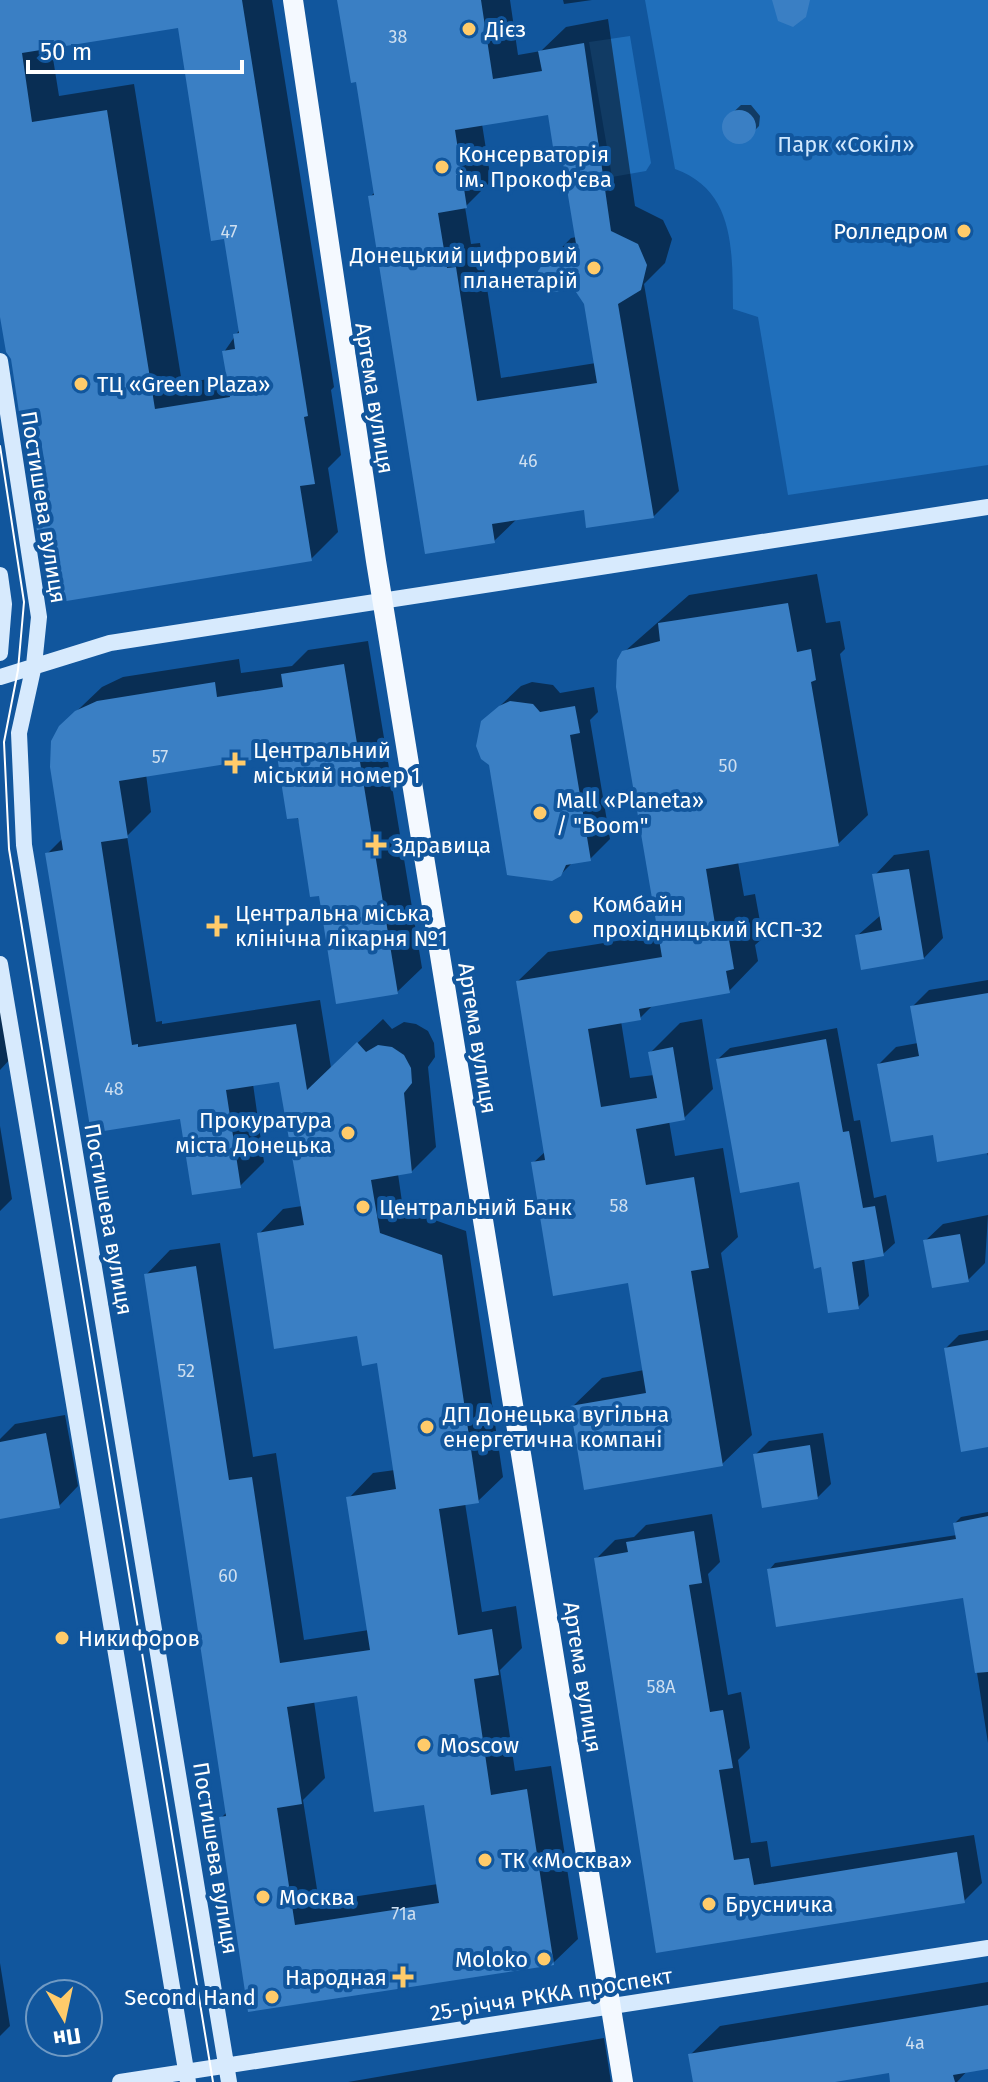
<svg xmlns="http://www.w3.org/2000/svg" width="988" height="2082" viewBox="0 0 988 2082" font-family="'Fira Sans',sans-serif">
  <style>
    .green { fill: #206fbb }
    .shadow { fill: #0007; fill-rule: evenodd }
    .building { fill: #3a7fc4; fill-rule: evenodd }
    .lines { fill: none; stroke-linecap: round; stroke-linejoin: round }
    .secondary { stroke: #d7eafd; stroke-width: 16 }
    .primary { stroke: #f4f9ff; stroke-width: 20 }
    .tram { stroke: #fff; stroke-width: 2 }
    .poi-dot { fill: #ffcb6a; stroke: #11569d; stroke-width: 3 }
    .labels { text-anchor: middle; stroke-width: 8; stroke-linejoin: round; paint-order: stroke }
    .number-label { font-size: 18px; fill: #cedff0 }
    .poi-label { font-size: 22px; fill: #fff; stroke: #11569d; text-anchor: start }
    .park-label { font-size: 22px; fill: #cfe7fe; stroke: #11569d }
    .street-label { font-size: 22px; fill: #fff; stroke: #11569d }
  </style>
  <rect width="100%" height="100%" fill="#11569d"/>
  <!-- green -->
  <path class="green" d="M645 0H988V465L788 495 758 317 733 309C732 255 737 191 675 169Z
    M630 36 651 163 646 171 612 177 589 42Z"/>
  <!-- shadow -->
  <path class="shadow" d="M0 0H272L334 387 331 390 341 455 328 468 338 532 311 559 13 359 0 301ZM179 26 226 237 240 329 224 352 229 376 182 383 134 84 59 96 51 46Z
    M339 0H510L518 55 541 51 566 27 608 19 635 206 663 220 672 239 665 263 644 284 679 491 654 516 585 507 518 518 494 541 370 197 376 191 357 80ZM549 113 564 157 577 237 571 238 546 264 575 287 586 303 596 363 501 378 480 243 471 244 465 207 491 181 482 124Z
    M563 0H592L564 4Z
    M741 105H751L760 116 759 126 745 140 736 141 725 132 727 118Z
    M817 574 826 623 840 621 845 649 840 654 868 815 838 844 738 862 744 896 755 894 763 938 755 945 758 961 729 991 654 1004 640 1018 621 1021 630 1078 654 1075 650 1053 680 1023 702 1019 713 1089 684 1118 669 1121 675 1156 723 1148 738 1237 721 1253 752 1435 722 1464 572 1407 602 1378 644 1370 629 1281 533 1163 546 1151 518 981 548 952 660 934 624 652 689 595Z
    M368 641 422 968 397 992 321 894 278 754 146 774 151 812 127 836 156 1022 162 1021V1024L320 1000 331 1068 383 1019 392 1029 404 1022 416 1024 428 1031 434 1043 435 1057 428 1067 436 1147 411 1172 398 1174 403 1209 466 1231 503 1477 478 1501 465 1503 482 1612 516 1606 522 1648 500 1670 515 1771 551 1766 578 1939 553 1963 250 2009 221 1818 228 1811 146 1275 170 1250 220 1243 253 1457 276 1453 304 1640 369 1630 349 1498 373 1473 395 1470 379 1361 359 1334 259 1234 283 1209 302 1206 280 1080 253 1084 264 1162 240 1186 182 1116 93 1131 48 853 63 838 60 727 102 687 123 677 239 659 241 673 292 666 308 650ZM358 1694 426 1803 438 1884 319 1902 303 1800 325 1778 314 1701Z
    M532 682 553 685 560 693 594 687 598 712 590 720 610 839 590 859 573 862 560 875 483 722 521 686Z
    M929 850 943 938 924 958 858 935 881 915 875 875 894 855Z
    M988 980V1156L987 1152 934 1133 879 1064 896 1047 918 1043 912 1007 929 990Z
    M0 997 11 1058 0 1070Z
    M837 1028 854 1121 860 1120 874 1198 886 1195 895 1243 883 1254 864 1258 869 1296 858 1307 823 1265 801 1180 718 1059 730 1048Z
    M0 1126 12 1199 0 1211Z
    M988 1215 985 1263 968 1280 925 1241 943 1224Z
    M988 1330V1445L946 1348 959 1335Z
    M65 1415 78 1486 59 1506 0 1517V1439L15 1424Z
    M823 1433 831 1484 817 1498 756 1454 769 1441Z
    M988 1512V1743L965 1596 769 1570 775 1563 957 1535 955 1523 961 1517Z
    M712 1514 720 1562 708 1574 728 1695 741 1692 750 1748 738 1760 751 1843 767 1841 771 1867 974 1835 982 1883 964 1901 657 1950 597 1558 615 1540 634 1537 646 1525Z
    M0 1963 10 2026 0 2036Z
    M988 1982V2067L968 2070 957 2082H892L890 2071 823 2082H695L690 2055 720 2026Z
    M604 2038 611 2082H348Z"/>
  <!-- building -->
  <path class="building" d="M0 0H242L308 416 304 417 315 484 300 486 312 561 48 604 11 359 6 352 0 317ZM178 28 211 241 224 239 239 333 233 334 235 349 222 351 230 397 155 409 107 110 32 122 22 53Z
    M337 0H481L493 79 542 71 538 51 584 43 611 231 638 244 647 265 641 290 618 304 654 518 586 528 584 510 492 524 495 543 425 554 368 196 374 195 356 82 351 83ZM548 115 555 160 562 159 578 256 544 262 538 271 540 285 548 293 574 289 584 304 597 383 477 401 456 267 447 268 438 213 467 208 455 130Z
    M772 0H810L806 17 793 27 778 21Z
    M722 127a17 17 0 1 1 34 0a17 17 0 1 1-34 0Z
    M788 603 797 652 811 649 816 680 811 682 839 846 706 869 715 924 726 922 734 969 726 971 730 993 639 1009 641 1020 588 1029 601 1107 657 1098 648 1052 673 1047 685 1120 636 1129 646 1185 694 1177 709 1268 691 1271 723 1466 584 1490 570 1406 646 1393 628 1283 553 1296 531 1162 545 1160 516 981 662 957 616 687 617 660 622 651 660 641 658 623Z
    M344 664 398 994 336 1004 319 896 310 897 298 818 287 819 277 756 119 781 128 838 101 842 132 1045 138 1044V1047L296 1024 307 1090 357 1042 366 1052 378 1045 392 1047 404 1055 411 1068 412 1083 404 1093 412 1173 371 1180 380 1233 442 1255 479 1503 439 1509 458 1635 492 1629 499 1675 474 1679 491 1795 527 1789 554 1965 248 2012 219 1817 226 1816 144 1274 196 1266 229 1480 252 1477 280 1663 370 1650 346 1497 396 1489 377 1363 362 1366 357 1336 274 1349 257 1233 304 1225 279 1082 226 1090 241 1188 192 1195 180 1119 91 1133 45 853 63 850 50 767 51 741 59 726 75 711 97 701 215 682 217 697 283 687 281 674ZM357 1696 374 1812 424 1805 439 1903 295 1925 277 1808 302 1804 287 1707Z
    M510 701 533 704 540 712 575 706 580 733 570 735 591 861 566 865 561 876 552 881 507 875 489 765 481 759 476 746 481 721 499 706Z
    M909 869 924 959 861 970 855 935 882 930 872 874Z
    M988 993V1153L937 1162 933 1135 891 1142 877 1064 919 1056 910 1006Z
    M826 1039 843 1132 849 1131 863 1208 875 1206 884 1256 852 1262 859 1309 828 1313 821 1267 814 1269 799 1182 740 1193 716 1059Z
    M960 1234 969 1282 932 1288 923 1240Z
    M988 1340V1447L961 1452 944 1348Z
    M46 1433 60 1508 0 1519V1442Z
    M810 1445 818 1499 762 1508 753 1454Z
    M988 1516V1672L975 1673 963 1598 776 1627 767 1569 956 1539 953 1523Z
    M694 1531 702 1583 689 1585 710 1712 723 1710 733 1768 719 1770 734 1860 749 1858 754 1885 957 1852 965 1903 656 1953 594 1558 628 1552 626 1542Z
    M988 2005V2069L953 2075 955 2082H890L889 2073 835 2082H693L688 2054Z"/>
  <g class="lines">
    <!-- secondary -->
    <path class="secondary" d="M0 361 39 617 34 665 19 733 24 845 229 2082
      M0 575 4 604 0 653
      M0 677 110 643 988 507
      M0 964 188 2082
      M120 2082 988 1948"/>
    <!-- primary -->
    <path class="primary" d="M293 0 376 561 623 2082"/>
    <!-- tram -->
    <path class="tram" d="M0 446 24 602 18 670 4 742 9 849 213 2082"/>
  </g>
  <!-- markers -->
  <g class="poi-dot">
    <circle cx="469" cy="29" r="8"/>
    <circle cx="442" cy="167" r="8"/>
    <circle cx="964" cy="231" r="8"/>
    <circle cx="594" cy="268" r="8"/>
    <circle cx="81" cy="384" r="8"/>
    <path d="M231 751h8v8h8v8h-8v8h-8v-8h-8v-8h8z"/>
    <circle cx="540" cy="813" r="8"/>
    <path d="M372 833h8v8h8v8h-8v8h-8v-8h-8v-8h8z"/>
    <circle cx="576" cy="917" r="8"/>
    <path d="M213 914h8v8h8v8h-8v8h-8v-8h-8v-8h8z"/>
    <circle cx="348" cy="1133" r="8"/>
    <circle cx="363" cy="1207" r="8"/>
    <circle cx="427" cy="1427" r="8"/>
    <circle cx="62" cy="1638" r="8"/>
    <circle cx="424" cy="1745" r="8"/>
    <circle cx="485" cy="1860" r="8"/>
    <circle cx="263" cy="1897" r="8"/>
    <circle cx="709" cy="1904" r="8"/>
    <circle cx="544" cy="1959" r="8"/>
    <path d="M399 1965h8v8h8v8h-8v8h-8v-8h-8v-8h8z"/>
    <circle cx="272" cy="1997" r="8"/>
  </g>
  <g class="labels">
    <!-- number labels -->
    <g class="number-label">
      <text x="398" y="43">38</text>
      <text x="229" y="238">47</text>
      <text x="528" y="467">46</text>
      <text x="160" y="763">57</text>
      <text x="728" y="772">50</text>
      <text x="114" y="1095">48</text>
      <text x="619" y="1212">58</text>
      <text x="186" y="1377">52</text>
      <text x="228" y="1582">60</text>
      <text x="661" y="1693">58А</text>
      <text x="404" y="1920">71а</text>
      <text x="915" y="2049">4а</text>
    </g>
    <!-- poi labels -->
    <g class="poi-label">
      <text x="485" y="37">Дієз</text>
      <text x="458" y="162">Консерваторія<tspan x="458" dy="25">ім. Прокоф'єва</tspan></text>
      <text x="948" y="239" text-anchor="end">Ролледром</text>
      <text x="578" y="263" text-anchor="end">Донецький цифровий<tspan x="578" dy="25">планетарій</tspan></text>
      <text x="97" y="392">ТЦ «Green Plaza»</text>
      <text x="253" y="758">Центральний<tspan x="253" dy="25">міський номер 1</tspan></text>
      <text x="556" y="808">Mall «Planeta»<tspan x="556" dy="25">/ "Boom"</tspan></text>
      <text x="392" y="853">Здравица</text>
      <text x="592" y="912">Комбайн<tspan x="592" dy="25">прохідницький КСП-32</tspan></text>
      <text x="235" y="921">Центральна міська<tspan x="235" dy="25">клінічна лікарня №1</tspan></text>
      <text x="332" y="1128" text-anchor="end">Прокуратура<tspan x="332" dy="25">міста Донецька</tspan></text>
      <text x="379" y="1215">Центральний Банк</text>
      <text x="443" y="1422">ДП Донецька вугільна<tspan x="443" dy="25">енергетична компані</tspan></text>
      <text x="78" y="1646">Никифоров</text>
      <text x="440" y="1753">Moscow</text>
      <text x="501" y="1868">ТК «Москва»</text>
      <text x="279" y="1905">Москва</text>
      <text x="725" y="1912">Брусничка</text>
      <text x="528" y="1967" text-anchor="end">Moloko</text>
      <text x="387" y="1985" text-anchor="end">Народная</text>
      <text x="256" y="2005" text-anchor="end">Second Hand</text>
    </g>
    <!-- park labels -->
    <g class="park-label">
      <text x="846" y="152">Парк «Сокіл»</text>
    </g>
    <!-- street labels -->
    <g class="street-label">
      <text transform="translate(375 398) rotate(81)" y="8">Артема вулиця</text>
      <text transform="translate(44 507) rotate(81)" y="8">Постишева вулиця</text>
      <text transform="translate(478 1038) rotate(81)" y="8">Артема вулиця</text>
      <text transform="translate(109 1219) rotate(80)" y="8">Постишева вулиця</text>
      <text transform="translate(583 1677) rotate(81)" y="8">Артема вулиця</text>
      <text transform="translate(216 1858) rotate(81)" y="8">Постишева вулиця</text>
      <text transform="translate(551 1994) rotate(-9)" y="8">25-річчя РККА проспект</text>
    </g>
  </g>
  <!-- north arrow -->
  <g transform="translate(64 2018) rotate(171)"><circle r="38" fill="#11569d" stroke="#709ac4" stroke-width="2"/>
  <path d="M0-6L14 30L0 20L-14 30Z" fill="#ffcb6a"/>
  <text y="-12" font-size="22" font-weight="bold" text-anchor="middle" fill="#ffffff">Пн</text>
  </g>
  <!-- scale -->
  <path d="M28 60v12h214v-12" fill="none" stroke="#ffffff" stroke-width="4"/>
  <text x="40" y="60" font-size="24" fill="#ffffff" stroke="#11569d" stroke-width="6" paint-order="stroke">50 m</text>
</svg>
